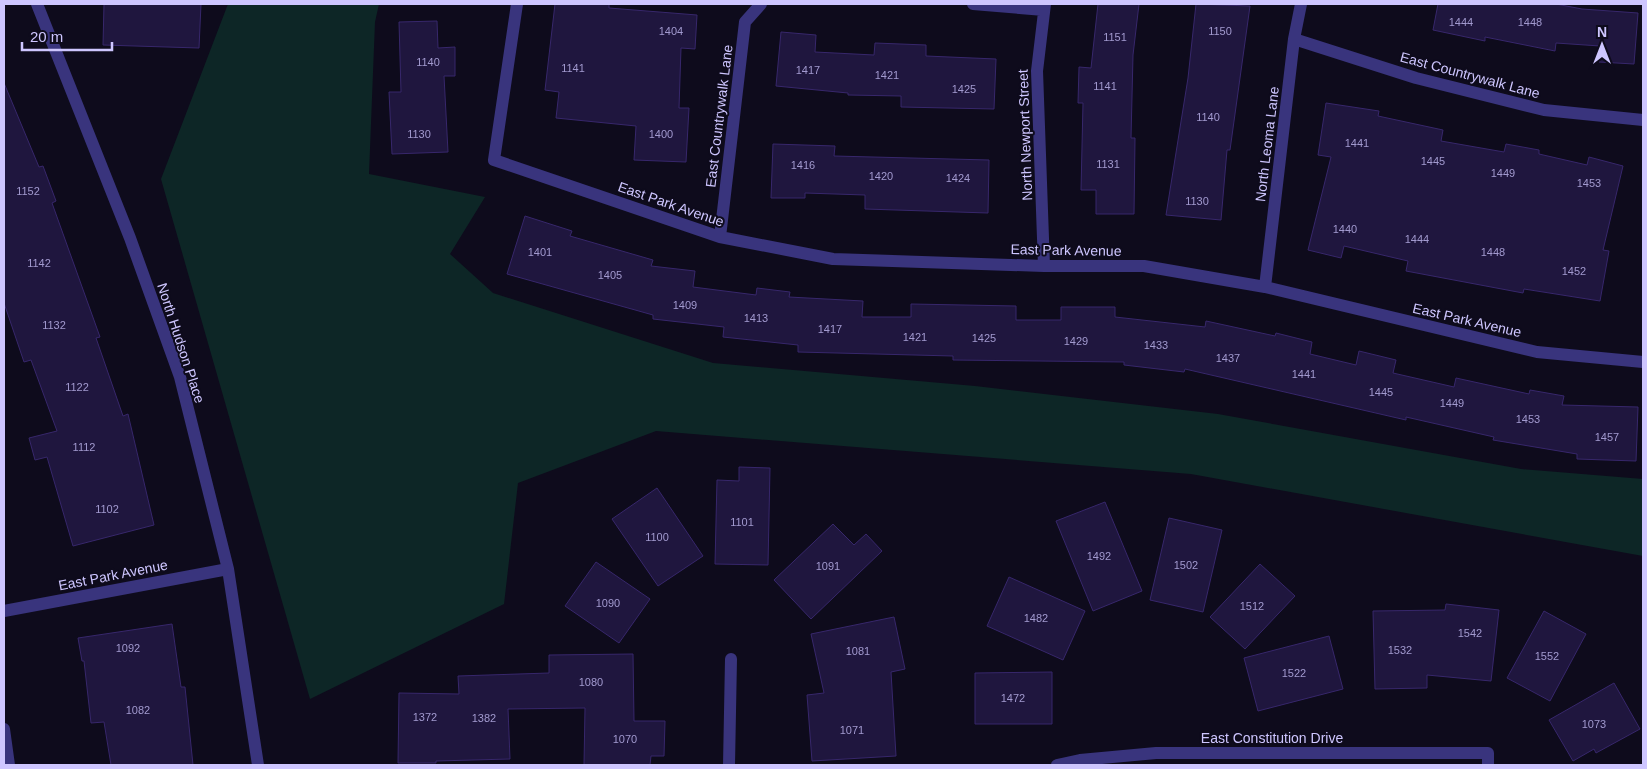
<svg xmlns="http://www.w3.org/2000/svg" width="1647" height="769" viewBox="0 0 1647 769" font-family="Helvetica,sans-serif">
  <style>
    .green { fill: #0d2626 }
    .building { fill: #1f163e; stroke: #37276b }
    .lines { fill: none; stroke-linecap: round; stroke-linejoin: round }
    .street { stroke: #39347d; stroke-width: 12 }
    .labels { text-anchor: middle; stroke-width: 4; stroke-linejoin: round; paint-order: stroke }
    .number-label { font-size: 11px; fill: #a29acf }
    .street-label { font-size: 14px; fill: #cec6ff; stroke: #0e0b1c }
  </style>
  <rect width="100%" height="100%" fill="#0e0b1c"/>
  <!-- green -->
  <path class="green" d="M228 4H379L375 22 369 174 485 197 450 254 493 293 713 363 975 386 1218 414 1521 469 1643 479V556L1191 474 656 431 518 483 504 604 310 699 161 179Z"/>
  <!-- building -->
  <path class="building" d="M104 4H201L199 48 103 45Z
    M555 4H609V8L697 15 695 49 681 48 679 108H689L686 162 634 160 636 126 556 118 559 92 545 90Z
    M1098 4H1139L1133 55 1131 138H1135L1134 214H1096V190H1081L1083 103H1078L1079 67 1091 68Z
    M1196 4 1250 6 1230 150H1227L1221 220 1166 215 1188 78Z
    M1438 4H1556L1582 9 1638 13 1634 64 1599 62 1600 46 1556 43 1555 51 1485 37V41L1433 30Z
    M437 21 438 48 455 47V76H444L448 152 392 154 389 92H401L399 22Z
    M781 32 816 35 815 52 874 55 875 43 926 45V56L996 59 994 109 901 107V96L848 95V93L776 86Z
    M4 83 39 167 43 166 56 201 52 203 100 337 96 338 123 416 128 414 154 525 73 546 47 457 35 460 29 438 57 431 31 360 24 362 4 303Z
    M1326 103 1379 111 1378 116 1443 130 1441 141 1504 152 1506 144 1539 150V154L1587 165 1589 157 1623 166 1603 250 1609 251 1600 301 1524 289 1523 293 1406 271 1408 261 1344 246 1341 258 1308 250 1331 157 1318 155Z
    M773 144 835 146 834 156 989 160 988 213 865 209V195L805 193V198H771Z
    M525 216 572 231 570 236 653 260 651 266 695 271 693 287 756 295 757 288 790 292 789 297 863 301 862 317H911V304L1016 306V320H1061V307H1115V317L1205 327 1206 321 1275 336 1276 333 1312 342 1310 354 1356 365 1359 351 1396 360 1393 373 1454 387 1456 378 1529 394 1530 390 1564 396 1562 405 1638 407 1636 461 1577 459V454L1493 440 1494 437 1406 417V420L1185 369 1184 372 1124 365V362L953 360V356L798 352V345L723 337 724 327 653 319V315L507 274Z
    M739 467 770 468 768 565 715 564 717 480 739 481Z
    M657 488 703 556 658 586 612 519Z
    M1105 502 1142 591 1093 611 1056 521Z
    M1169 518 1222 530 1203 612 1150 600Z
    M833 524 854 545 866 534 882 551 811 619 774 580Z
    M596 562 650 599 619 643 565 606Z
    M1260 564 1295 596 1245 649 1210 617Z
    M1009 577 1085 611 1063 660 987 626Z
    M1446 604 1499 610 1491 681 1427 675V688L1375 689 1373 611 1445 610Z
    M1544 611 1586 634 1550 701 1507 678Z
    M894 617 905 669 891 672 896 756 812 761 807 695 824 693 811 634Z
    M172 624 181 687H185L193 765H111L104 722 91 723 84 661H82L78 638Z
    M1329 636 1343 689 1258 711 1244 658Z
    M633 654 634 721H665L664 756H651L650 765H584L585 708 508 709 510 759 436 761V763H398L399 693 459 694 458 676 549 673V655Z
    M1052 672V724H975V673Z
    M1614 683 1640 729 1596 753 1594 749 1573 761 1549 720Z"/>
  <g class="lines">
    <!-- street -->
    <path class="street" d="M37 4 130 238 180 377 228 569 258 765
      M517 4 494 160 720 237 833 259 1044 266H1144L1265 287 1537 352 1643 362
      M973 4 1044 10
      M1294 39 1416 78 1544 110 1643 120
      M720 237 745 22 761 4
      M1044 266 1037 71 1045 4
      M1265 287 1294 39 1301 4
      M4 611 228 569
      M4 729 9 765
      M729 765 731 659
      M1057 765 1080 760 1156 753H1488V765"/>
  </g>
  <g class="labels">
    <!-- number labels -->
    <g class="number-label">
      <text x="1461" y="26">1444</text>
      <text x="1530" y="26">1448</text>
      <text x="671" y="35">1404</text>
      <text x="1220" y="35">1150</text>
      <text x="1115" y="41">1151</text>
      <text x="428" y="66">1140</text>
      <text x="573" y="72">1141</text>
      <text x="808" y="74">1417</text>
      <text x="887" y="79">1421</text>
      <text x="1105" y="90">1141</text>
      <text x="964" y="93">1425</text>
      <text x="1208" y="121">1140</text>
      <text x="419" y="138">1130</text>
      <text x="661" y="138">1400</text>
      <text x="1357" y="147">1441</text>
      <text x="1433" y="165">1445</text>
      <text x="1108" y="168">1131</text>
      <text x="803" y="169">1416</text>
      <text x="1503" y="177">1449</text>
      <text x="881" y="180">1420</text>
      <text x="958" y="182">1424</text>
      <text x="1589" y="187">1453</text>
      <text x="28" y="195">1152</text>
      <text x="1197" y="205">1130</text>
      <text x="1345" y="233">1440</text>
      <text x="1417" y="243">1444</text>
      <text x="540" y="256">1401</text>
      <text x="1493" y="256">1448</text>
      <text x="39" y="267">1142</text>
      <text x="1574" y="275">1452</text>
      <text x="610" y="279">1405</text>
      <text x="685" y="309">1409</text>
      <text x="756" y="322">1413</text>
      <text x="54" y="329">1132</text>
      <text x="830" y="333">1417</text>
      <text x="915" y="341">1421</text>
      <text x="984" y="342">1425</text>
      <text x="1076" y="345">1429</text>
      <text x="1156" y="349">1433</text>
      <text x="1228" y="362">1437</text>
      <text x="1304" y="378">1441</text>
      <text x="77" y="391">1122</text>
      <text x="1381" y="396">1445</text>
      <text x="1452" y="407">1449</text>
      <text x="1528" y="423">1453</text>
      <text x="1607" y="441">1457</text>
      <text x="84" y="451">1112</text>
      <text x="107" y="513">1102</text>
      <text x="742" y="526">1101</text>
      <text x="657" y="541">1100</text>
      <text x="1099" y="560">1492</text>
      <text x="1186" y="569">1502</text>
      <text x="828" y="570">1091</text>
      <text x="608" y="607">1090</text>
      <text x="1252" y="610">1512</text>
      <text x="1036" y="622">1482</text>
      <text x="1470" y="637">1542</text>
      <text x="128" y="652">1092</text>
      <text x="1400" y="654">1532</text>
      <text x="858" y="655">1081</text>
      <text x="1547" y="660">1552</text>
      <text x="1294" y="677">1522</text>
      <text x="591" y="686">1080</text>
      <text x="1013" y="702">1472</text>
      <text x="138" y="714">1082</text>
      <text x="425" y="721">1372</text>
      <text x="484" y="722">1382</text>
      <text x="1594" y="728">1073</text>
      <text x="852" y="734">1071</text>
      <text x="625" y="743">1070</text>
    </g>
    <!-- street labels -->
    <g class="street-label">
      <text transform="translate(1470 75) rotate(15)" y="5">East Countrywalk Lane</text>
      <text transform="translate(719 116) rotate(-83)" y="5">East Countrywalk Lane</text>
      <text transform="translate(1025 135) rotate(-92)" y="5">North Newport Street</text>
      <text transform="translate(1267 144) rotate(-83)" y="5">North Leoma Lane</text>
      <text transform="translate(671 204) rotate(19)" y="5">East Park Avenue</text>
      <text transform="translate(1066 250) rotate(1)" y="5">East Park Avenue</text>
      <text transform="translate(1467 320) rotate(13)" y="5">East Park Avenue</text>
      <text transform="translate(181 343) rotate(72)" y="5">North Hudson Place</text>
      <text transform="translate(113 575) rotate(-11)" y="5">East Park Avenue</text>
      <text x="1272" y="743">East Constitution Drive</text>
    </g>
  </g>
  <!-- border -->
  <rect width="1647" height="769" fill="none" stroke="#cec6ff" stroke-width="10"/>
  <!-- north arrow -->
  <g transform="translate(1602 45)" stroke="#0e0b1c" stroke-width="4" paint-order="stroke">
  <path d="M0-4L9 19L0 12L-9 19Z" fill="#cec6ff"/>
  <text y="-8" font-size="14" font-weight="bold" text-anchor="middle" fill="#cec6ff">N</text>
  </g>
  <!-- scale -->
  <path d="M22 42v8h90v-8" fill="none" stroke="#cec6ff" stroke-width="2.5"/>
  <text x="30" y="42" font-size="15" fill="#cec6ff" stroke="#0e0b1c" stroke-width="4" paint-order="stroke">20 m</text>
</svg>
